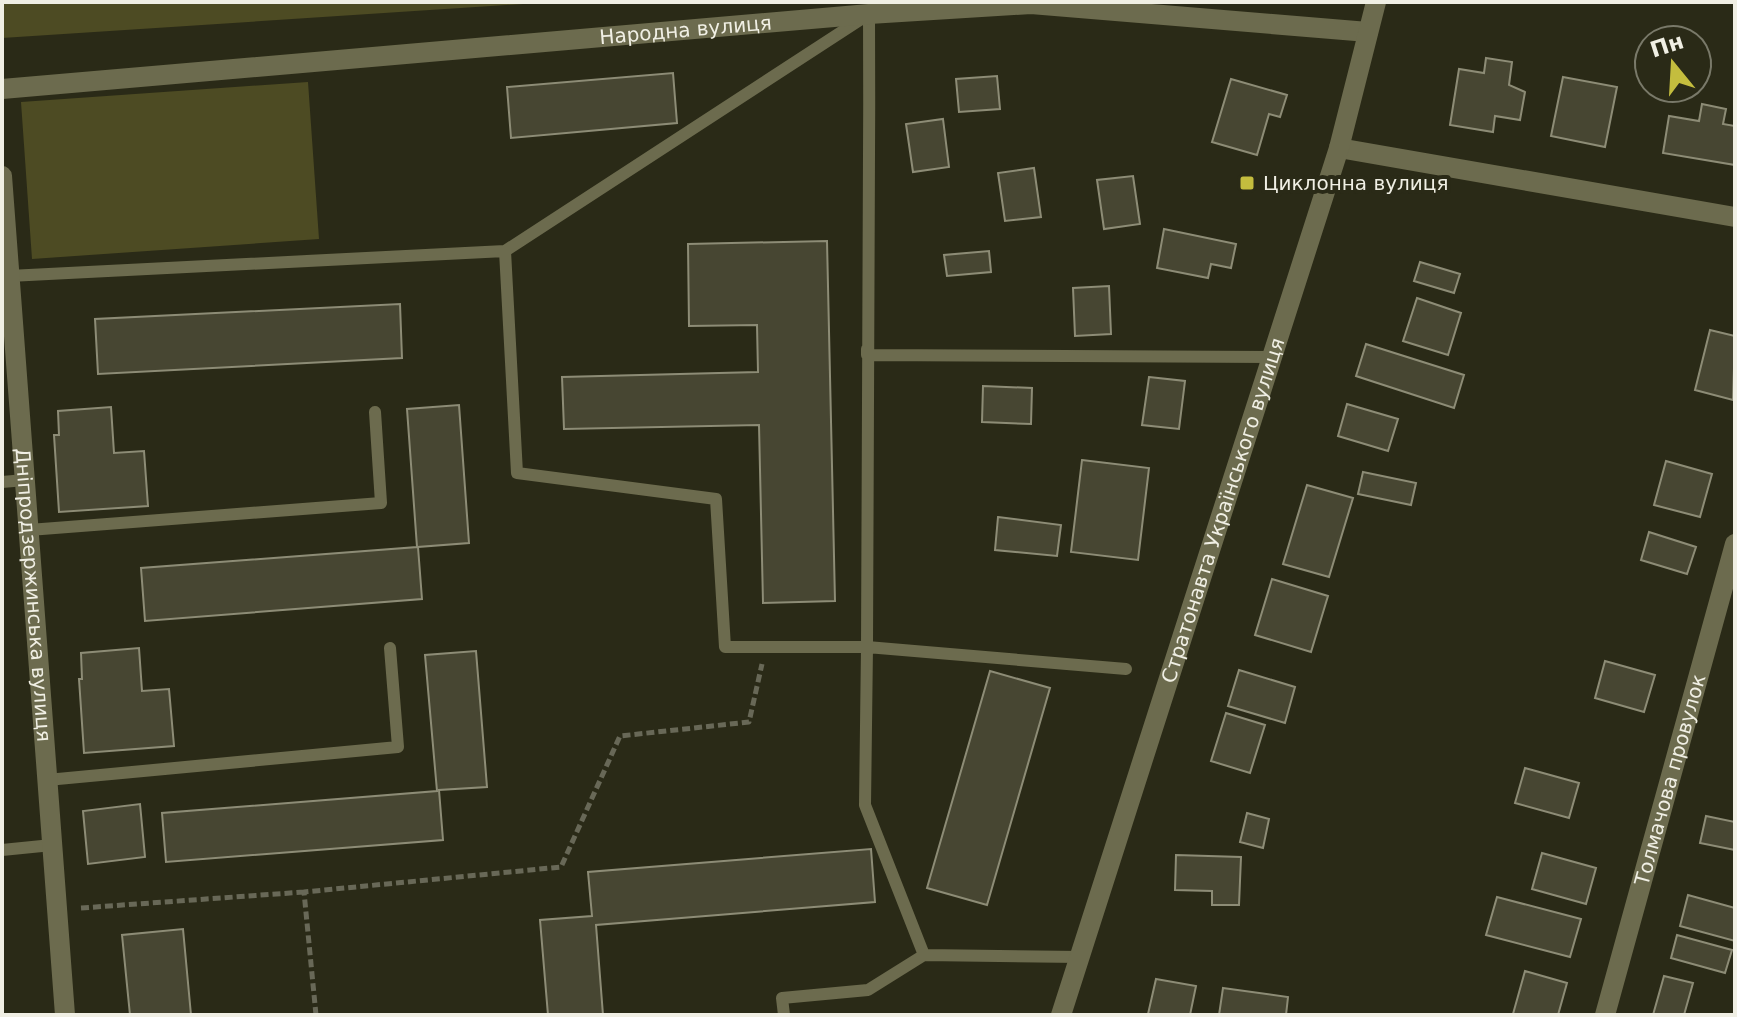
<svg xmlns="http://www.w3.org/2000/svg" width="1737" height="1017" viewBox="0 0 1737 1017" font-family="'DejaVu Sans',sans-serif">
  <style>
    .green { fill: #4d4b23 }
    .building { fill: #474632; stroke: #8d8c76; stroke-width: 2 }
    .lines { fill: none; stroke-linecap: round; stroke-linejoin: round }
    .path { stroke: #686857; stroke-width: 5; stroke-dasharray: 8 4; stroke-linecap: butt }
    .service { stroke: #6c6b4e; stroke-width: 12 }
    .minor { stroke: #6c6b4e; stroke-width: 20 }
    .poi-dot { fill: #c4bd3e; stroke: #2a2a17; stroke-width: 3 }
    .labels { text-anchor: middle; stroke-width: 8; stroke-linejoin: round; paint-order: stroke }
    .street-label { font-size: 20px; fill: #f0efe4; stroke: #2a2a17 }
    .poi-label { font-size: 20px; fill: #f0efe4; stroke: #2a2a17; text-anchor: start }
  </style>
  <rect width="100%" height="100%" fill="#2a2a17"/>
  <!-- green -->
  <path class="green" d="M2 2H554L2 38Z
    M308 82 319 239 32 259 21 102Z"/>
  <!-- building -->
  <path class="building" d="M1486 58 1512 62 1509 85 1525 92 1520 120 1495 116 1493 132 1450 125 1459 69 1484 73Z
    M673 73 677 123 511 138 507 87Z
    M997 76 1000 109 959 112 956 79Z
    M1563 77 1617 87 1605 147 1551 136Z
    M1231 79 1287 95 1280 117 1269 114 1257 155 1212 142Z
    M1702 104 1726 109 1723 124 1735 126V165L1663 153 1669 116 1699 121Z
    M943 119 949 167 913 172 906 124Z
    M1034 168 1041 217 1005 221 998 173Z
    M1133 176 1140 224 1104 229 1097 180Z
    M1164 229 1236 244 1231 268 1211 264 1208 278 1157 268Z
    M827 241 835 601 763 603 759 425 564 429 562 377 758 372 757 325 689 326 688 244Z
    M989 251 991 272 947 276 944 255Z
    M1420 262 1460 274 1454 293 1414 281Z
    M1109 286 1111 334 1075 336 1073 288Z
    M1417 298 1461 313 1448 355 1403 341Z
    M400 304 402 358 98 374 95 319Z
    M1710 330 1735 336 1733 400 1695 390Z
    M1366 344 1464 375 1454 408 1356 376Z
    M1149 377 1185 381 1179 429 1142 425Z
    M983 386 1032 388 1031 424 982 422Z
    M1347 404 1398 419 1388 451 1338 436Z
    M459 405 469 543 418 547 422 599 145 621 141 568 417 547 407 409Z
    M111 407 114 453 144 451 148 506 59 512 54 435H59L58 411Z
    M1082 460 1149 468 1138 560 1071 552Z
    M1666 461 1712 474 1700 517 1654 505Z
    M1363 472 1416 483 1411 505 1358 494Z
    M1307 485 1353 498 1329 577 1283 564Z
    M998 517 1061 525 1057 556 995 550Z
    M1649 532 1696 547 1687 574 1641 560Z
    M1272 579 1328 596 1311 652 1255 635Z
    M139 648 142 691 169 689 174 746 84 753 79 679H82L81 653Z
    M476 651 487 787 439 790 443 840 166 862 162 813 437 791 425 655Z
    M1605 661 1655 675 1644 712 1595 698Z
    M1239 670 1295 687 1285 723 1228 706Z
    M990 671 1050 688 987 905 927 888Z
    M1226 713 1265 725 1250 773 1211 761Z
    M1525 768 1579 783 1569 818 1515 803Z
    M140 804 145 857 88 864 83 811Z
    M1247 813 1269 819 1263 848 1240 842Z
    M1706 816 1735 822V850L1700 843Z
    M871 849 875 902 596 925 603 1015H548L540 920 592 916 588 872Z
    M1542 853 1596 868 1586 904 1532 889Z
    M1176 855 1241 857 1239 905H1212V891L1175 890Z
    M1688 895 1735 908V941L1680 926Z
    M1497 897 1581 919 1570 957 1486 935Z
    M183 929 191 1015H130L122 935Z
    M1677 935 1732 950 1725 973 1671 958Z
    M1525 971 1567 983 1558 1015 1513 1014Z
    M1664 976 1693 983 1684 1015H1653Z
    M1156 979 1196 986 1190 1015 1148 1014Z
    M1223 988 1288 997 1286 1015H1219Z"/>
  <g class="lines">
    <!-- path -->
    <path class="path" d="M81 908 304 892
      M316 1015 304 892 561 867 620 736 749 722 762 664"/>
    <!-- service -->
    <path class="service" d="M869 14C870 225 867 436 867 647H725L716 499 517 473 505 251Z
      M9 276 505 251
      M867 349V355L1271 357
      M2 482 25 480
      M29 530 381 503 375 412
      M47 780 398 747 390 648
      M2 850 52 845
      M1081 957 924 955 865 805 867 647 1126 669
      M784 1015 782 998 868 990 924 955"/>
    <!-- minor -->
    <g class="minor">
      <path id="s1" d="M2 89 869 14 1031 4 1368 32"/>
      <path d="M1339 148 1735 217"/>
      <path id="s2" d="M2 176 65 1015"/>
      <path id="s3" d="M1061 1015 1339 148 1376 2"/>
      <path id="s4" d="M1605 1015 1735 544"/>
    </g>
  </g>
  <!-- markers -->
  <rect class="poi-dot" x="1239" y="175" width="16" height="16" rx="4"/>
  <g class="labels">
    <!-- street labels -->
    <g class="street-label">
      <text dy="7" stroke="none"><textPath href="#s1" startOffset="686">Народна вулиця</textPath></text>
      <text dy="7" stroke="none"><textPath href="#s3" startOffset="530">Стратонавта Українського вулиця</textPath></text>
      <text dy="7" stroke="none"><textPath href="#s2" startOffset="420">Дніпродзержинська вулиця</textPath></text>
      <text dy="7" stroke="none"><textPath href="#s4" startOffset="244">Толмачова провулок</textPath></text>
    </g>
    <!-- poi labels -->
    <g class="poi-label">
      <text x="1263" y="190">Циклонна вулиця</text>
    </g>
  </g>
  <!-- border -->
  <rect width="1737" height="1017" fill="none" stroke="#f0efe4" stroke-width="8"/>
  <!-- north arrow -->
  <g transform="translate(1673 64) rotate(342)"><circle r="38" fill="#2a2a17" stroke="#797969" stroke-width="2"/>
  <path d="M0-6L14 30L0 20L-14 30Z" fill="#c4bd3e"/>
  <text y="-12" font-size="22" font-weight="bold" text-anchor="middle" fill="#f0efe4">Пн</text>
  </g>
</svg>
